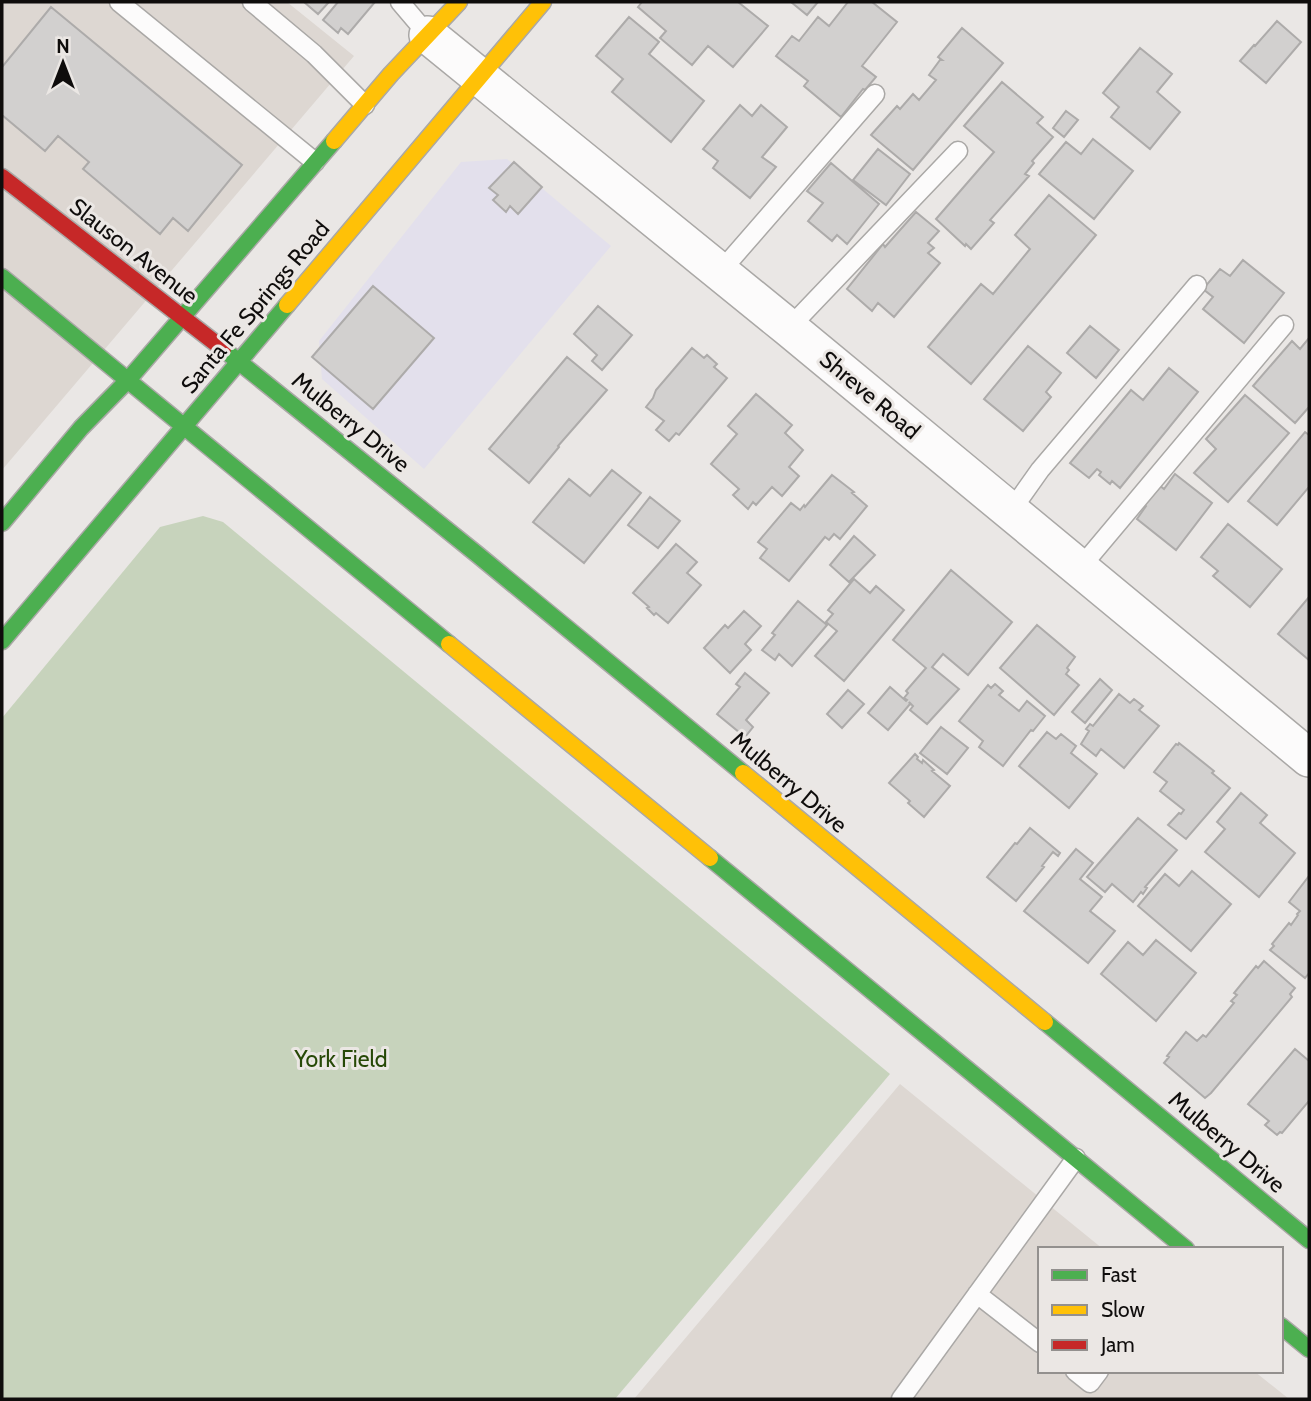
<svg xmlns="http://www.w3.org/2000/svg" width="1311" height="1401" viewBox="0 0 1311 1401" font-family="Cabin,sans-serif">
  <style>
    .commercial { fill: #e3e0ec }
    .built { fill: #ddd7d2 }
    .green { fill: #c7d3bc }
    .building { fill: #d2d0cf; stroke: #adabaa; stroke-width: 2 }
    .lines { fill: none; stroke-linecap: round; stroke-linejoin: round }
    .lane-casing { stroke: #aaa8a6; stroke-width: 21 }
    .street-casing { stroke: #aaa8a6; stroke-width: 40 }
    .fast-casing { stroke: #aaa8a6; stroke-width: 19 }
    .slow-casing { stroke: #aaa8a6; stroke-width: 19 }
    .jam-casing { stroke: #aaa8a6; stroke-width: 19 }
    .lane { stroke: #fcfbfb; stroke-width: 18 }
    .street { stroke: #fcfbfb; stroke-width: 37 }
    .fast { stroke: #4caf50; stroke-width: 16 }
    .slow { stroke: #ffc107; stroke-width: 16 }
    .jam { stroke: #c62828; stroke-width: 16 }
    .labels { text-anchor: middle; stroke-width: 6; stroke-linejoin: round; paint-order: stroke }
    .street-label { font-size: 23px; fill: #0f0d0c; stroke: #ebe7e4 }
    .park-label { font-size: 23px; fill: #274907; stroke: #ebe7e4 }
  </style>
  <rect width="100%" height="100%" fill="#eae7e5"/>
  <!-- commercial -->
  <path class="commercial" d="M507 159 611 246 424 469 322 379 319 341 461 162Z"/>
  <!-- built -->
  <path class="built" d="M2 2H287L354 56 2 470Z
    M900 1084 1103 1249H1040V1371H1254L1289 1399H634Z"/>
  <!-- green -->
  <path class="green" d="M203 516 223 522 890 1074 615 1399H2V718L160 527Z"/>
  <!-- building -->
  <path class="building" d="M304 2H329L318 14Z
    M338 2H375L348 34 341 28 338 33 323 20Z
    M642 2H738L768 26 733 67 708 46 692 65 660 38 666 31 638 7Z
    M791 2H818L807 15Z
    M848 2H872L897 22 862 66 876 77 865 90 863 89 841 117 804 86 808 81 776 56 792 36 799 41 818 17 829 26Z
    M51 7 242 165 188 231 173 218 160 234 83 169 89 162 58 136 45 151 2 115V67Z
    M629 17 659 42 649 54 704 101 671 142 612 92 623 79 596 56Z
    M1277 21 1301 42 1266 83 1240 61 1254 45 1255 46Z
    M962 28 1003 63 913 170 871 135 897 106 900 109 913 94 919 100 936 80 929 75 940 60H942L938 57Z
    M1140 48 1172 74 1157 92 1180 112 1150 149 1111 117 1119 107 1103 93Z
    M1002 82 1043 117 1037 123 1053 137 1032 161 1034 163 1025 174 1029 176 990 220 994 223 971 249 966 244 965 246 936 219 994 152 964 126Z
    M740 105 752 116 761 105 787 127 762 157 776 167 750 198 713 168 718 161 703 149Z
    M1066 111 1078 120 1064 137 1053 128Z
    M1093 139 1133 171 1094 219 1039 174 1066 142 1081 154Z
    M878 149 910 174 886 205 853 180Z
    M514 162 542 187 518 214 510 206 506 212 493 200 498 195 489 188Z
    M831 163 879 204 847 244 837 235 832 241 808 221 823 203 807 191Z
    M1049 195 1096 235 971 384 928 347 981 284 993 294 1030 249 1015 235Z
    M916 212 939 231 928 243 934 248 928 253 940 263 894 317 878 303 872 311 847 289 883 244 885 247Z
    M1243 260 1284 293 1244 343 1203 309 1213 297 1203 289 1220 269 1230 276Z
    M373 286 434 338 373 409 312 357Z
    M598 306 632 335 602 370 592 361 597 355 574 334Z
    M1090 326 1119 350 1096 378 1067 353Z
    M1309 338V407L1295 423 1253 386 1292 341 1300 349Z
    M1028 346 1061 373 1046 392 1051 397 1023 431 984 399Z
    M692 348 704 358 707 355 717 364 714 367 727 378 679 435 676 433 669 441 656 430 664 421 646 407 653 398 656 390Z
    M567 357 607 390 558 446 559 447 529 483 489 449Z
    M1169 368 1198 392 1120 488 1112 481 1110 484 1099 475 1101 472 1097 469 1089 478 1070 463 1131 390 1143 400Z
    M756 394 792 425 785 433 803 450 789 467 799 476 782 496 772 487 756 505 753 502 748 509 733 495 739 489 711 464 737 434 728 426Z
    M1245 395 1289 433 1228 502 1194 473 1216 449 1206 439Z
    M1305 432 1309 435V487L1277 525 1248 501Z
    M612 470 641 493 584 563 533 522 569 479 590 496Z
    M1175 474 1212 503 1176 550 1137 519 1146 506 1144 504 1159 485 1164 489Z
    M832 475 854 492 852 493 867 506 840 539 834 534 829 540 825 537 789 581 760 558 767 549 758 542 791 503 800 510 804 505 805 507Z
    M650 497 680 521 658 548 628 525Z
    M1228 524 1282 569 1250 607 1213 576 1218 571 1201 557Z
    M854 536 875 555 849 582 830 565Z
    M676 544 697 562 687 573 701 585 668 623 656 613 654 615 647 608 649 607 633 593Z
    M951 570 1012 622 968 675 943 654 932 667 959 689 927 724 910 710 913 706 909 702 910 704 888 730 868 713 890 687 906 701 907 700 904 698 908 693 906 691 926 668 893 640Z
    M854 579 870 593 876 586 904 610 844 681 815 656 837 631 826 622 833 614 828 610Z
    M1309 597V660L1278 634Z
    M798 601 827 625 792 666 779 654 775 660 762 650 775 635 772 633Z
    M744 611 761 626 745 644 751 650 730 673 704 648 725 625 728 628Z
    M1037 625 1075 657 1067 668 1069 670 1066 674 1079 685 1054 715 1000 668Z
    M745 673 769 693 746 720 753 727 745 737 717 714 740 687 736 684Z
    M1100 679 1112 690 1085 723 1072 712Z
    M995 684 1003 691 999 695 1019 711 1027 701 1045 716 1033 731 1031 730 1003 766 979 747 983 741 959 721 988 685 991 688Z
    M848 690 864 704 842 728 827 714Z
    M1119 694 1130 703 1134 699 1143 706 1139 710 1159 726 1124 768 1101 749 1096 756 1081 744 1089 731 1086 729 1090 724 1093 726Z
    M941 727 968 748 947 774 920 753Z
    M1047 732 1056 739 1061 734 1076 746 1071 753 1097 774 1069 808 1019 766Z
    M1179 743 1214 771 1212 773 1230 788 1186 839 1168 825 1179 813 1181 814 1184 810 1160 791 1167 782 1154 772 1176 744 1178 745Z
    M915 754 918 757 917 759 922 763 923 760 934 770 932 771 950 786 924 817 908 803 910 801 889 783Z
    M1241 793 1267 815 1260 823 1295 853 1259 897 1205 852 1225 829 1217 822Z
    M1138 818 1177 850 1145 887 1147 888 1143 894 1141 892 1133 902 1112 884 1105 892 1087 877Z
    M1030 828 1060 853 1058 856 1053 852 1042 866 1044 867 1016 901 987 877 1015 843 1017 844Z
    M1076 849 1093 863 1080 879 1102 897 1090 911 1115 931 1088 963 1024 911Z
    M1192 871 1231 904 1191 951 1138 906 1165 874 1179 886Z
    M1309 876V973L1305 978 1270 950 1274 946 1272 944 1289 923 1291 925 1298 915 1297 914 1300 911 1289 902Z
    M1156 940 1196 973 1156 1021 1101 974 1128 942 1143 955Z
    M1264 961 1295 988 1290 994 1292 997 1211 1093 1205 1098 1164 1063 1169 1057 1167 1056 1186 1032 1197 1041 1203 1035 1206 1037 1234 1003 1231 1001 1237 995 1234 993 1256 966 1258 968Z
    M1295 1049 1309 1061V1101L1282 1133 1280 1132 1277 1135 1265 1125 1269 1121 1248 1104Z"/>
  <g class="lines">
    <defs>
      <path id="lane" d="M119 2 315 162
        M252 2 314 54 365 105
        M400 2 428 35
        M720 272 875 94
        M789 328 958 151
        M1011 511 1040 470 1197 285
        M1080 568 1284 325
        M977 1294 1040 1343
        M1075 1371 1090 1383 1099 1371
        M901 1399 1076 1158"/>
      <path id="street" d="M428 35 789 328 1309 758"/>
      <path id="fast" d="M2 277 449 644
        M223 349 478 555 743 773
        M2 523 81 428 128 380 334 141
        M2 641 287 305
        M710 858 1186 1249
        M1045 1022 1309 1240
        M1281 1326 1309 1349"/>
      <path id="slow" d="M334 141 391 74 459 2
        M287 305 543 2
        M449 644 710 858
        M743 773 1045 1022"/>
      <path id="jam" d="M2 177 223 349"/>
    </defs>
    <!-- lane casing -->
    <use href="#lane" class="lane-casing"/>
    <!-- street casing -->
    <use href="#street" class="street-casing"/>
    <!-- fast casing -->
    <use href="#fast" class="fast-casing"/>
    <!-- slow casing -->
    <use href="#slow" class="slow-casing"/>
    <!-- jam casing -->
    <use href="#jam" class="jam-casing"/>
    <!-- lane -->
    <use href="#lane" class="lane"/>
    <!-- street -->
    <use href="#street" class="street"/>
    <!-- fast -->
    <use href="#fast" class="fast"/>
    <!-- slow -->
    <use href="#slow" class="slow"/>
    <!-- jam -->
    <use href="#jam" class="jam"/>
  </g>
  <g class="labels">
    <!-- street labels -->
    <g class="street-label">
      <text transform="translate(134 251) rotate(38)" y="8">Slauson Avenue</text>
      <text transform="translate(255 307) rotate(-50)" y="8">Santa Fe Springs Road</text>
      <text transform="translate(870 395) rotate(40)" y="8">Shreve Road</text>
      <text transform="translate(351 422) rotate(39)" y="8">Mulberry Drive</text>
      <text transform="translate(789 782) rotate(40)" y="8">Mulberry Drive</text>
      <text transform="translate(1227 1142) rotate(40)" y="8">Mulberry Drive</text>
    </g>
    <!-- park labels -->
    <g class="park-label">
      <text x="341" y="1067">York Field</text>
    </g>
  </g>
  <!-- border -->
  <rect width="1311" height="1401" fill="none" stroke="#0f0d0c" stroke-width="7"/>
  <!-- legend -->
  <rect x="1038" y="1247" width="245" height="126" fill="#ebe7e4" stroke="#93908e" stroke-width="2"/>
  <rect x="1052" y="1270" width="35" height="10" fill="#4caf50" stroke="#93908e" stroke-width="2"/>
  <text x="1101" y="1282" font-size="21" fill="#0f0d0c">Fast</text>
  <rect x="1052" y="1305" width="35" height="10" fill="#ffc107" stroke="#93908e" stroke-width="2"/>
  <text x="1101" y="1317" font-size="21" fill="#0f0d0c">Slow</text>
  <rect x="1052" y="1340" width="35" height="10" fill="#c62828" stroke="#93908e" stroke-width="2"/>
  <text x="1101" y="1352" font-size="21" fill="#0f0d0c">Jam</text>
  <!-- north arrow -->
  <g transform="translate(63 63)" stroke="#ebe7e4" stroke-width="5" paint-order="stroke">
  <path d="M0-5L12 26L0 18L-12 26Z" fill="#0f0d0c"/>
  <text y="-10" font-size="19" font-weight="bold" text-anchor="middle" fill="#0f0d0c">N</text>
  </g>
</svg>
